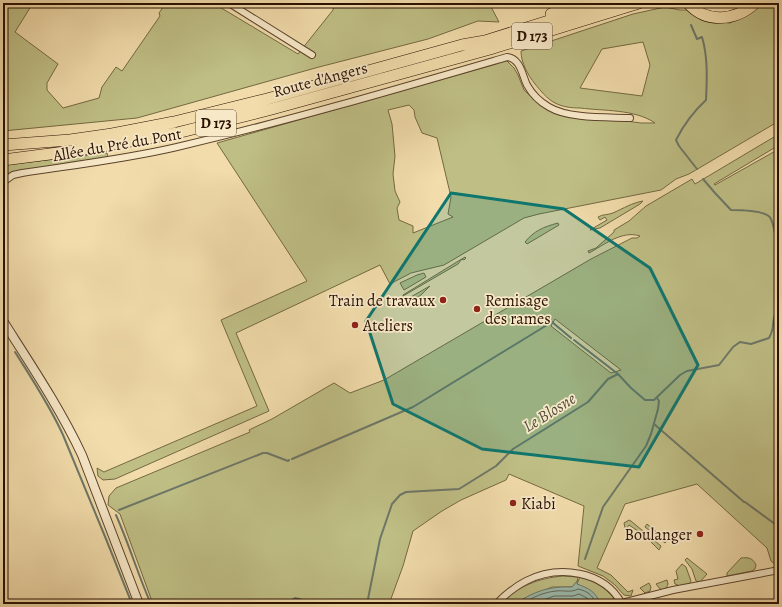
<svg xmlns="http://www.w3.org/2000/svg" width="782" height="607" viewBox="0 0 782 607" font-family="Alegreya,serif">
  <style>
    .green { fill: #bfbf85; stroke: #746842; fill-rule: evenodd }
    .water { fill: #9bbbad; stroke: #6d7768 }
    .lines { fill: none; stroke-linecap: round; stroke-linejoin: round }
    .shore { stroke: #626656; stroke-width: 1 }
    .stream { stroke: #6d7768; stroke-width: 2 }
    .minor-casing { stroke: #5b432b; stroke-width: 8 }
    .tertiary-casing { stroke: #5b432b; stroke-width: 10 }
    .trunk-casing { stroke: #291000; stroke-width: 12 }
    .minor { stroke: #f7e8c8; stroke-width: 6 }
    .tertiary { stroke: #f7e8c8; stroke-width: 8 }
    .trunk { stroke: #f2dcab; stroke-width: 11 }
    .marked { fill: #0f766e; fill-opacity: 0.2; stroke: #0f766e; stroke-width: 3; stroke-linejoin: round }
    .poi-dot { fill: #8f2418; stroke: #f7e8c8; stroke-width: 1.5 }
    .labels { text-anchor: middle; stroke-width: 3.5; stroke-linejoin: round; paint-order: stroke }
    .shield { fill: #f7e8c8; stroke: #67513c; stroke-width: 1 }
    .shield-label { font-size: 15px; font-weight: bold; fill: #291000 }
    .street-label { font-size: 16px; fill: #291000; stroke: #f7e8c8 }
    .poi-label { font-size: 16px; fill: #291000; stroke: #f7e8c8; text-anchor: start }
    .water-label { font-size: 17px; font-style: italic; fill: #514c3d; stroke: #f7e8c8 }
  </style>
  <rect width="100%" height="100%" fill="#f2dcab"/>
  <filter id="stains"><feTurbulence type="fractalNoise" baseFrequency=".005" numOctaves="4"/><feColorMatrix values="0 0 0 0 .2 0 0 0 0 .09 0 0 0 0 .02 0 0 0 .5 -.17"/></filter>
  <radialGradient id="worn" r=".72"><stop offset=".6" stop-color="#630" stop-opacity="0"/><stop offset="1" stop-color="#630" stop-opacity=".3"/></radialGradient>
  <!-- green -->
  <path class="green" d="M3 3H33L15 32 58 64 47 83V90L63 108 99 98 102 87 116 67 122 71 160 16 159 13 166 3H213L298 54 333 10 334 3H489L499 22 478 21 428 39 319 67 137 118 3 131Z
    M706 3H738C727 8 717 8 706 3Z
    M761 3H779V121L689 174 676 179 661 190 539 214 524 218 444 265 411 273 390 284 380 265 236 333 269 411 115 479 103 480 98 476 97 468 104 472 257 406 221 320 307 281 217 143 507 61 514 68 518 75 524 90 536 101 552 111 641 123H655C635 109 603 111 580 108 571 108 563 107 555 103 547 99 541 91 535 84 528 75 521 63 521 51L633 14 665 7 680 10H688L714 22 730 23 747 15ZM643 42 650 65 642 96 580 88 602 49ZM409 105 414 110 415 117 422 133 437 138 451 197 448 214 453 217 413 233V226L399 220 397 208 400 202 395 191 393 174 395 156 392 124 388 110Z
    M779 134V145L714 184 715 185 779 149V565H776L771 561 767 548 697 484 625 504 597 568 611 575 628 592 633 590 631 596 624 595 615 585 603 576 578 566 584 506 509 474 506 480 461 500 442 511 413 531 403 566 389 604H153L120 514 108 505 109 496 116 488 250 432 249 430 272 419 334 383 350 393 384 380 591 259 632 238H637L640 236C622 230 604 245 589 253L588 251 596 248 614 232V230L629 221 646 206 692 179 695 184ZM555 319 621 370 611 373 551 326Z
    M107 153 108 157 9 173 3 178V165Z
    M643 201 640 204 600 228 590 230 607 220 605 217 600 220 598 217C603 214 608 215 613 213 624 208 632 203 643 201Z
    M558 223 559 225 527 244 525 242C534 231 543 227 558 223Z
    M465 257 466 258 464 260 462 259 458 264 403 296V295Z
    M424 273 426 277 404 290 400 283 417 275Z
    M430 286 421 295 411 302 409 298Z
    M629 520 631 521 661 546 659 550 645 536 629 525 626 529 625 528 624 523Z
    M647 524 667 541 665 543 645 527Z
    M687 558 707 574 700 582 696 581 692 569 685 560Z
    M741 558C748 557 753 558 756 565L755 569 752 571 727 576V573Z
    M682 564 686 567 691 581 689 584 680 586 675 584 674 580 678 579 676 571Z
    M563 576 578 577 577 582 572 587H552L523 599 516 604H500C518 586 539 578 563 576Z
    M580 577C597 582 608 589 618 604H600L599 601 577 584Z
    M667 580 668 584C667 588 664 591 660 589L656 584Z
    M649 583 651 587 650 591 645 593 640 588Z"/>
  <!-- water -->
  <path class="water" d="M577 581V584C588 588 597 592 600 604H516C533 591 551 586 572 587Z"/>
  <g class="lines">
    <!-- shore -->
    <path class="shore" d="M523 604C532 597 545 592 556 591 563 590 571 593 578 589 587 591 593 595 596 604
      M533 604 554 596H573L579 594 587 598 591 604"/>
    <!-- stream -->
    <path class="stream" d="M691 25 697 39 702 37C708 57 707 79 706 100 693 112 684 124 676 140L679 146 697 169
      M703 179 715 193 731 210C741 210 767 210 771 219 775 227 773 234 779 240
      M574 340 618 374
      M15 352C32 379 50 406 63 435L106 539 132 604
      M775 365 779 393
      M654 424 744 502H745L779 527
      M292 459 413 407 552 322 571 338
      M119 510 263 453H267L288 461 289 460
      M116 515C129 544 138 575 151 604
      M585 559 603 507 646 446 651 434 658 409 659 401 657 398
      M285 604 295 598 303 600 308 604
      M366 604 368 599 380 539 392 504 400 495 406 492 459 489 496 466 513 449 588 402 608 379 618 374 631 388 645 400H654L680 375 687 371 719 365 733 347 740 342 751 344 769 338C771 334 773 330 773 325 774 319 773 315 779 311"/>
    <defs>
      <path id="minor" d="M229 3 312 55
        M3 182 13 175 22 173C74 165 126 159 177 147 288 121 397 89 507 57 521 59 522 75 527 85 532 94 540 102 549 107 569 119 607 117 630 118
        M622 603 673 590 779 570
        M496 604C505 595 514 587 526 581 558 565 604 570 622 604"/>
      <path id="tertiary" d="M3 321C31 365 60 408 82 455L139 604"/>
      <path id="trunk" d="M688 3C706 24 736 21 755 3
        M551 14 574 3
        M3 145 70 140 112 134 174 122 267 99 462 45 485 41 606 3
        M3 160 73 151 177 133 272 109 490 49 639 3"/>
    </defs>
    <!-- minor casing -->
    <use href="#minor" class="minor-casing"/>
    <!-- tertiary casing -->
    <use href="#tertiary" class="tertiary-casing"/>
    <!-- trunk casing -->
    <use href="#trunk" class="trunk-casing"/>
    <!-- minor -->
    <use href="#minor" class="minor"/>
    <!-- tertiary -->
    <use href="#tertiary" class="tertiary"/>
    <!-- trunk -->
    <use href="#trunk" class="trunk"/>
  </g>
  <!-- marked area -->
  <path class="marked" d="M451 193 564 209 650 268 698 365 639 467 482 449 393 404 366 321Z"/>
  <!-- markers -->
  <g class="poi-dot">
    <circle cx="443" cy="300" r="4"/>
    <circle cx="477" cy="309" r="4"/>
    <circle cx="355" cy="325" r="4"/>
    <circle cx="513" cy="503" r="4"/>
    <circle cx="700" cy="534" r="4"/>
  </g>
  <g class="labels">
    <!-- shield labels -->
    <g class="shield">
      <rect x="512" y="23" width="40" height="26" rx="3"/>
      <rect x="196" y="110" width="40" height="26" rx="3"/>
    </g>
    <g class="shield-label">
      <text x="532" y="41">D 173</text>
      <text x="216" y="128">D 173</text>
    </g>
    <!-- street labels -->
    <g class="street-label">
      <text transform="translate(320 79) rotate(-15)" y="6">Route d'Angers</text>
      <text transform="translate(117 144) rotate(-10)" y="6">Allée du Pré du Pont</text>
    </g>
    <!-- poi labels -->
    <g class="poi-label">
      <text x="435" y="306" text-anchor="end">Train de travaux</text>
      <text x="485" y="306">Remisage<tspan x="485" dy="18">des rames</tspan></text>
      <text x="363" y="331">Ateliers</text>
      <text x="521" y="509">Kiabi</text>
      <text x="692" y="540" text-anchor="end">Boulanger</text>
    </g>
    <!-- water labels -->
    <g class="water-label">
      <text transform="translate(549 412) rotate(-32)" y="6">Le Blosne</text>
    </g>
  </g>
  <!-- margin -->
  <rect width="782" height="607" fill="none" stroke="#f2dcab" stroke-width="16"/>
  <rect x="4" y="4" width="774" height="599" fill="none" stroke="#291000" stroke-width="2"/>
  <rect x="8" y="8" width="766" height="591" fill="none" stroke="#291000"/>
  <rect width="100%" height="100%" filter="url(#stains)"/>
  <rect width="100%" height="100%" fill="url(#worn)"/>
</svg>
